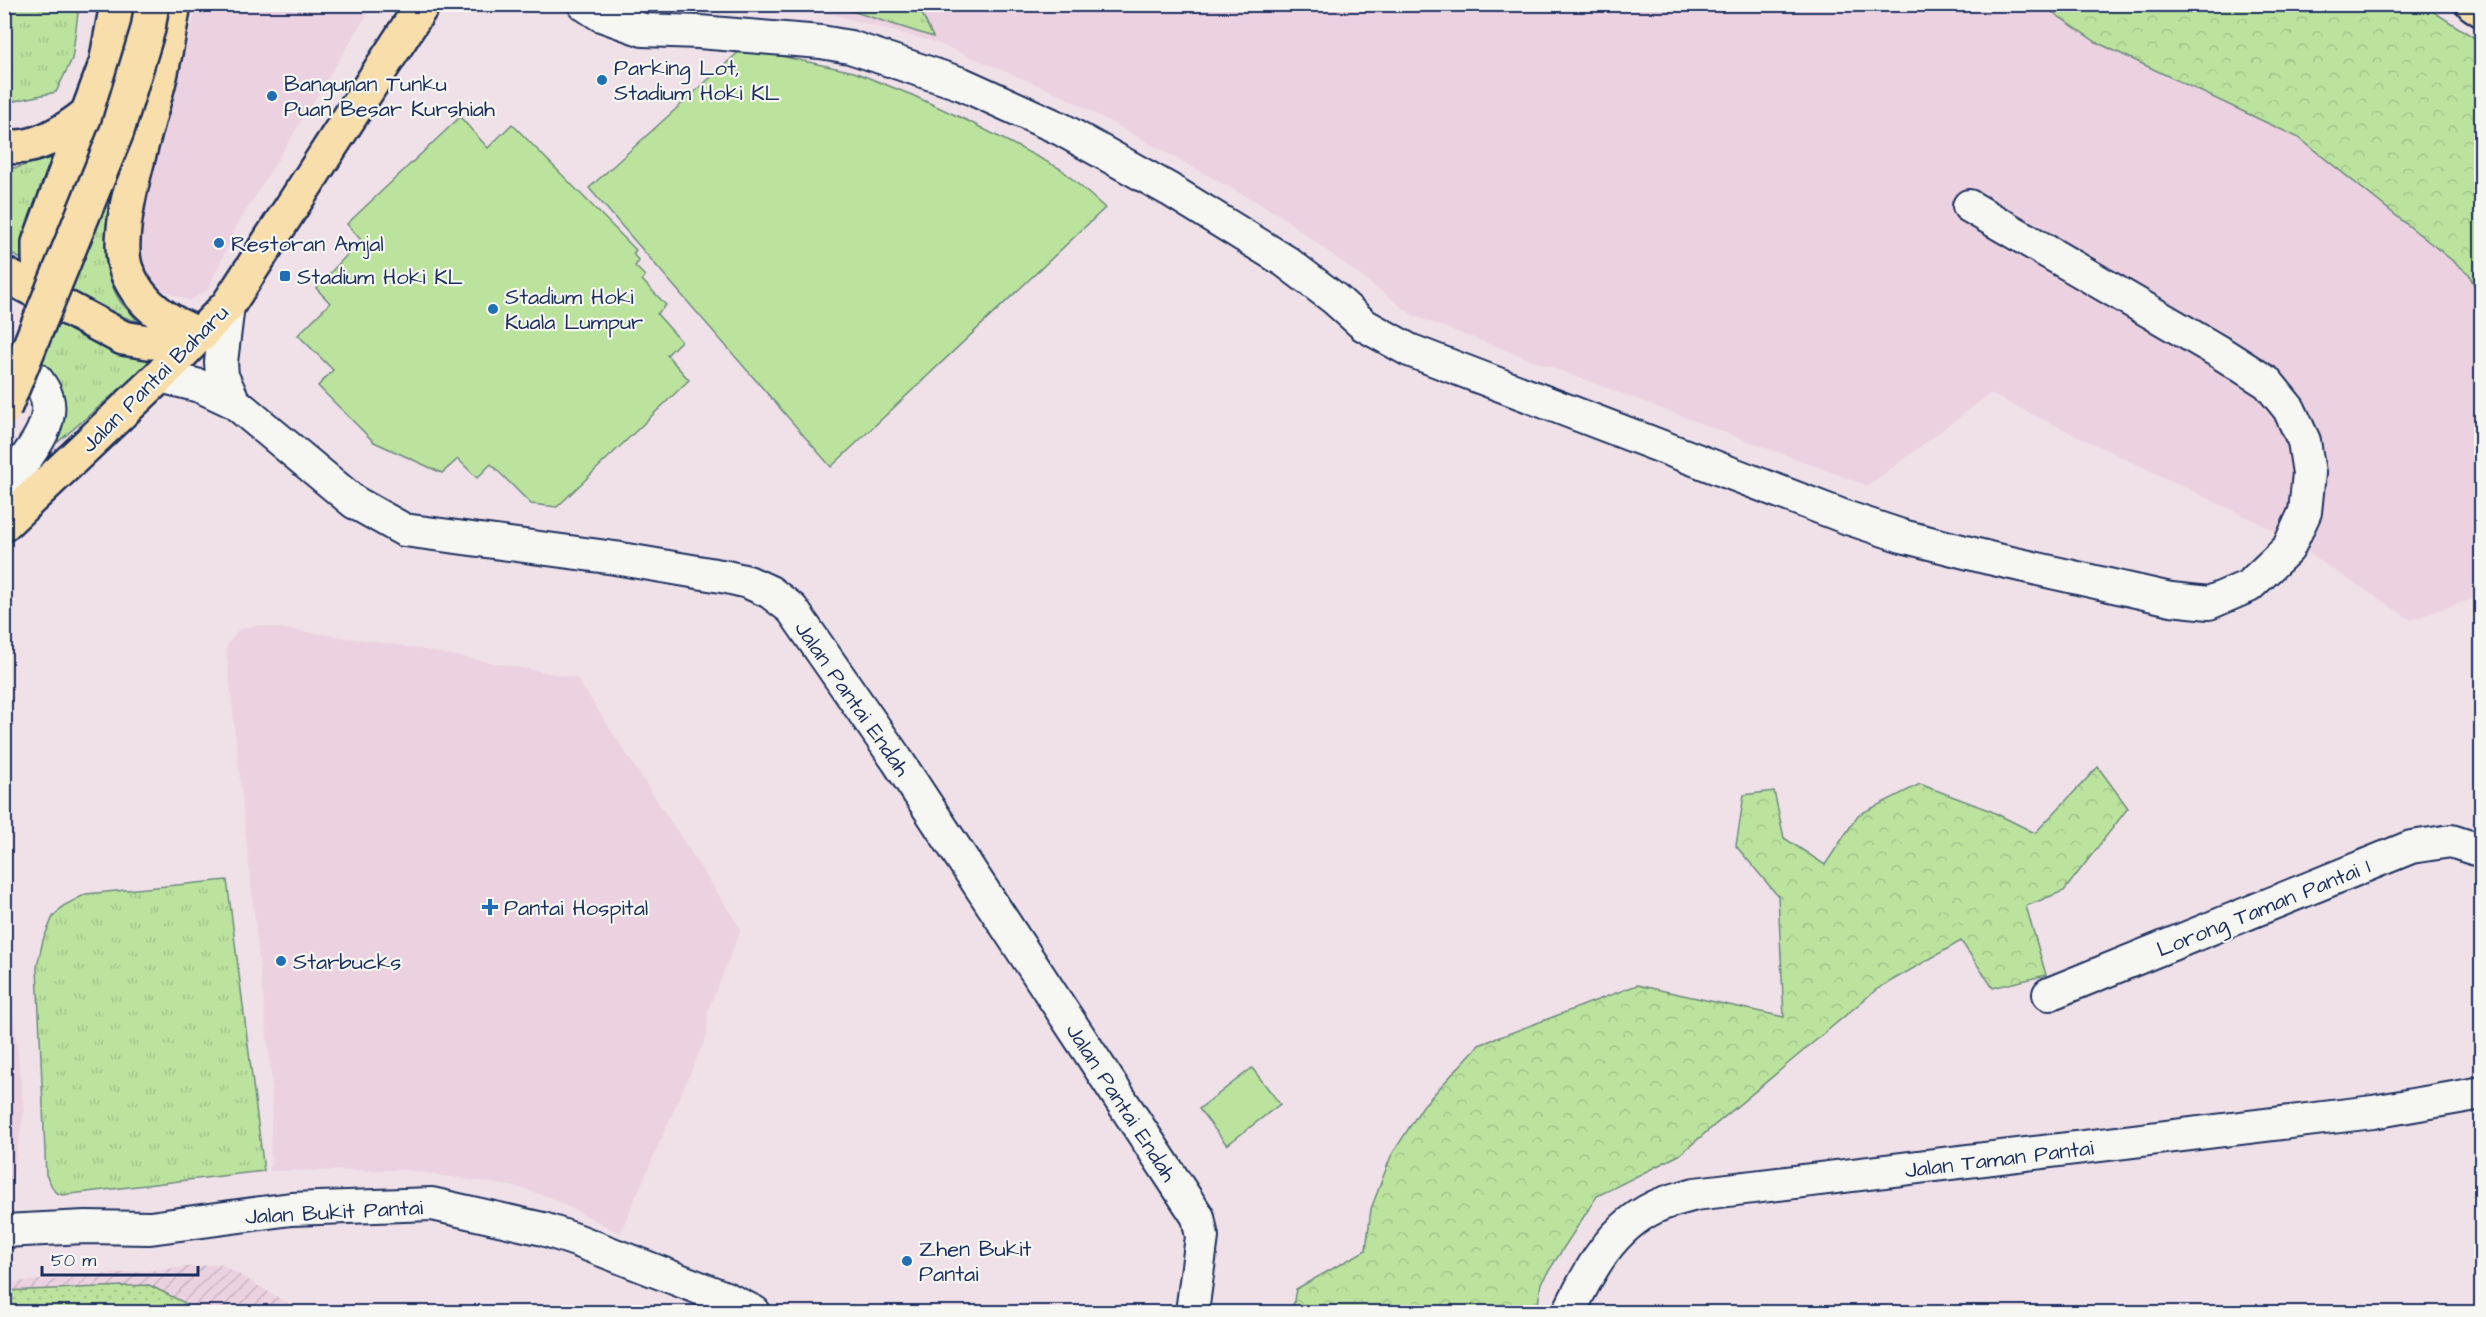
<svg xmlns="http://www.w3.org/2000/svg" width="2486" height="1317" viewBox="0 0 2486 1317" font-family="'Architects Daughter',sans-serif">
  <style>
    .built { fill: #ecd2e0 }
    .industrial { fill: url(#industrial-furrows) }
    .grass { fill: url(#grass-tufts); stroke: #6c897e; stroke-width: 1.5 }
    .forest { fill: url(#forest-crowns); stroke: #6c897e; stroke-width: 1.5 }
    .park { fill: #bce39e; stroke: #6c897e; stroke-width: 1.5 }
    .garden { fill: url(#garden-dots); stroke: #6c897e; stroke-width: 1.5 }
    .lines { fill: none; stroke-linecap: round; stroke-linejoin: round }
    .minor-casing { stroke: #1b2f5e; stroke-width: 36 }
    .major-casing { stroke: #1b2f5e; stroke-width: 38 }
    .highway-casing { stroke: #1b2f5e; stroke-width: 38 }
    .minor { stroke: #f6f6f2; stroke-width: 32 }
    .major { stroke: #f8deab; stroke-width: 33 }
    .highway { stroke: #f8deab; stroke-width: 33 }
    .major-bridge-casing { stroke: #1b2f5e; stroke-width: 38; stroke-linecap: butt }
    .major-bridge { stroke: #f8deab; stroke-width: 33 }
    .poi-dot { fill: #1f6fb2; stroke: #f6f6f2; stroke-width: 2 }
    .labels { text-anchor: middle; stroke-width: 4.5; stroke-linejoin: round; paint-order: stroke }
    .poi-label { font-size: 22px; fill: #1b2f5e; stroke: #f6f6f2; text-anchor: start }
    .street-label { font-size: 22px; fill: #1b2f5e; stroke: #f6f6f2 }
  </style>
  <defs>
    <pattern id="industrial-furrows" width="10" height="10" patternUnits="userSpaceOnUse" patternTransform="scale(1.5)"><rect width="10" height="10" fill="#ecd2e0"/><path d="M-1 1l2-2M0 10L10 0M9 11l2-2" fill="none" stroke="#cab5c3"/></pattern>
    <pattern id="grass-tufts" width="24" height="20" patternUnits="userSpaceOnUse" patternTransform="scale(1.5)"><rect width="24" height="20" fill="#bce39e"/><path d="M3 7l-1-3M5 7V3M7 7l1-3M15 17l-1-3M17 17v-4M19 17l1-3" fill="none" stroke="#a1c38a"/></pattern>
    <pattern id="forest-crowns" width="20" height="18" patternUnits="userSpaceOnUse" patternTransform="scale(1.5)"><rect width="20" height="18" fill="#bce39e"/><path d="M2 6a3 3 0 1 1 6 0M12 15a3 3 0 1 1 6 0" fill="none" stroke="#a1c38a"/></pattern>
    <pattern id="garden-dots" width="8" height="8" patternUnits="userSpaceOnUse" patternTransform="scale(1.5)"><rect width="8" height="8" fill="#bce39e"/><path d="M2 2h.1M6 6h.1" fill="none" stroke="#a1c38a" stroke-width="1.8" stroke-linecap="round"/></pattern>
  </defs>
  <rect width="100%" height="100%" fill="#f0e1e8"/>
  <filter id="ink" filterUnits="userSpaceOnUse"><feTurbulence type="fractalNoise" baseFrequency=".0167" numOctaves="2"/><feDisplacementMap in="SourceGraphic" scale="12" xChannelSelector="R" yChannelSelector="G"/><feConvolveMatrix kernelMatrix="1 2 1 2 8 2 1 2 1" color-interpolation-filters="sRGB"/></filter>
  <g filter="url(#ink)">
    <!-- built -->
    <path class="built" d="M197 5H373L237 226 208 290 189 301 145 283 133 249Z
      M798 5H2046L2096 42 2299 138 2469 274 2482 301 2481 596 2411 620 2269 528 1990 394 1868 486 1414 316 1278 214 1059 94 937 43Z
      M258 625 392 644 577 678 741 929 708 1011 707 1035 620 1233 549 1197 517 1187 405 1170 270 1171 272 1084 226 647 239 629Z
      M4 886 12 999 24 1111 9 1195H4Z"/>
    <!-- industrial -->
    <path class="industrial" d="M221 1264 303 1312H5V1283Z"/>
    <!-- grass -->
    <path class="grass" d="M4 5H79L72 59 56 92 5 103Z
      M833 5H918L933 37Z
      M54 157 28 263 5 250V166L16 168Z
      M117 163C111 206 94 261 120 301 125 308 133 315 138 322L109 311 69 289Z
      M54 317 80 336 152 361 58 442C59 413 52 382 40 355Z
      M227 880 264 1171 62 1195 55 1192 46 1175 37 967 43 940 53 917 63 906 86 894Z"/>
    <!-- forest -->
    <path class="forest" d="M2042 5H2423L2481 42V301L2469 274 2299 138 2096 42Z
      M2098 767 2128 808 2064 891 2026 906 2046 975 1993 988 1961 941 1877 989 1679 1155 1597 1196 1541 1283 1537 1312H1493L1492 1308 1467 1312H1292L1296 1289 1366 1250 1371 1209 1391 1156 1423 1106 1479 1045 1637 985 1784 1017 1778 896 1736 846 1744 795 1774 791 1784 838 1825 865 1858 815 1920 784 1991 811 2035 833Z"/>
    <!-- park -->
    <path class="park" d="M743 48 854 72 912 95 968 121 1061 169 1105 208 831 467 589 188Z
      M460 117 488 148 512 124 636 250 633 254 639 261 635 266 645 276 642 280 666 305 657 314 681 341 667 355 689 380 557 507 531 504 491 464 477 478 458 459 442 473 374 442 318 386 333 370 298 335 330 303 316 288 361 240 347 224Z
      M1252 1068 1280 1104 1227 1145 1199 1109Z"/>
    <!-- garden -->
    <path class="garden" d="M149 1285 185 1303 181 1312H5V1291Z"/>
    <g class="lines">
      <defs>
        <path id="minor" d="M584 4 601 15 643 30 699 32 821 42 850 47 962 84 1061 129 1170 190 1285 261 1335 299 1364 325 1409 350 1848 518 1902 536 1989 558 2171 599 2209 603 2249 586 2288 549 2305 512 2309 473 2304 441 2289 409 2268 383 2221 353 1969 206
          M228 305 221 362 222 376 234 402
          M4 368C13 366 23 372 31 376 37 378 39 383 43 389 63 421 22 462 4 487
          M160 376 200 386 234 402 354 502 404 530 615 558 727 577 748 582 770 592 792 609 897 760 1198 1217 1202 1237 1192 1312
          M2049 994 2411 847 2451 841 2482 851
          M4 1231 85 1227 150 1228 291 1209 432 1204 543 1229 576 1240 728 1299 754 1312
          M1569 1312C1589 1271 1611 1228 1655 1207 1667 1201 1682 1198 1695 1194L2373 1112 2482 1093"/>
        <path id="major" d="M174 4C170 27 166 50 161 72 151 118 110 232 127 272 141 306 169 323 201 335
          M4 145C32 154 70 128 89 112
          M4 274 123 338 148 342H177L201 335
          M60 305C39 280 39 274 39 243L106 64 117 4
          M4 524 160 376 228 305 423 4"/>
        <path id="highway" d="M2473 4 2482 10"/>
      </defs>
      <!-- minor casing -->
      <use href="#minor" class="minor-casing"/>
      <!-- major casing -->
      <use href="#major" class="major-casing"/>
      <!-- highway casing -->
      <use href="#highway" class="highway-casing"/>
      <!-- minor -->
      <use href="#minor" class="minor"/>
      <!-- major -->
      <use href="#major" class="major"/>
      <!-- highway -->
      <use href="#highway" class="highway"/>
      <defs>
        <path id="major-bridge" d="M4 409 117 131 148 29 152 4"/>
      </defs>
      <!-- major-bridge casing -->
      <use href="#major-bridge" class="major-bridge-casing"/>
      <!-- major-bridge -->
      <use href="#major-bridge" class="major-bridge"/>
    </g>
  </g>
  <!-- markers -->
  <g class="poi-dot">
    <circle cx="602" cy="80" r="6"/>
    <circle cx="272" cy="96" r="6"/>
    <circle cx="219" cy="243" r="6"/>
    <rect x="279" y="270" width="12" height="12" rx="3"/>
    <circle cx="493" cy="309" r="6"/>
    <path d="M487 898h6v6h6v6h-6v6h-6v-6h-6v-6h6z"/>
    <circle cx="281" cy="961" r="6"/>
    <circle cx="907" cy="1261" r="6"/>
  </g>
  <g class="labels">
    <!-- poi labels -->
    <g class="poi-label">
      <text x="614" y="75">Parking Lot,<tspan x="614" dy="25">Stadium Hoki KL</tspan></text>
      <text x="284" y="91">Bangunan Tunku<tspan x="284" dy="25">Puan Besar Kurshiah</tspan></text>
      <text x="231" y="251">Restoran Amjal</text>
      <text x="297" y="284">Stadium Hoki KL</text>
      <text x="505" y="304">Stadium Hoki<tspan x="505" dy="25">Kuala Lumpur</tspan></text>
      <text x="504" y="915">Pantai Hospital</text>
      <text x="293" y="969">Starbucks</text>
      <text x="919" y="1256">Zhen Bukit<tspan x="919" dy="25">Pantai</tspan></text>
    </g>
    <!-- street labels -->
    <g class="street-label">
      <text transform="translate(154 378) rotate(-45)" y="8">Jalan Pantai Baharu</text>
      <text transform="translate(853 698) rotate(55)" y="8">Jalan Pantai Endah</text>
      <text transform="translate(2263 907) rotate(-22)" y="8">Lorong Taman Pantai 1</text>
      <text transform="translate(1122 1102) rotate(57)" y="8">Jalan Pantai Endah</text>
      <text transform="translate(1999 1158) rotate(-7)" y="8">Jalan Taman Pantai</text>
      <text transform="translate(334 1211) rotate(-3)" y="8">Jalan Bukit Pantai</text>
    </g>
  </g>
  <!-- margin -->
  <rect width="2486" height="1317" fill="none" stroke="#f6f6f2" stroke-width="24"/>
  <rect x="12" y="12" width="2462" height="1293" fill="none" stroke="#1b2f5e" stroke-width="2" filter="url(#ink)"/>
  <!-- scale -->
  <path d="M42 1266v9h156v-9" fill="none" stroke="#1b2f5e" stroke-width="3"/>
  <text x="51" y="1266" font-size="18" fill="#1b2f5e" stroke="#f6f6f2" stroke-width="4.5" paint-order="stroke">50 m</text>
</svg>
